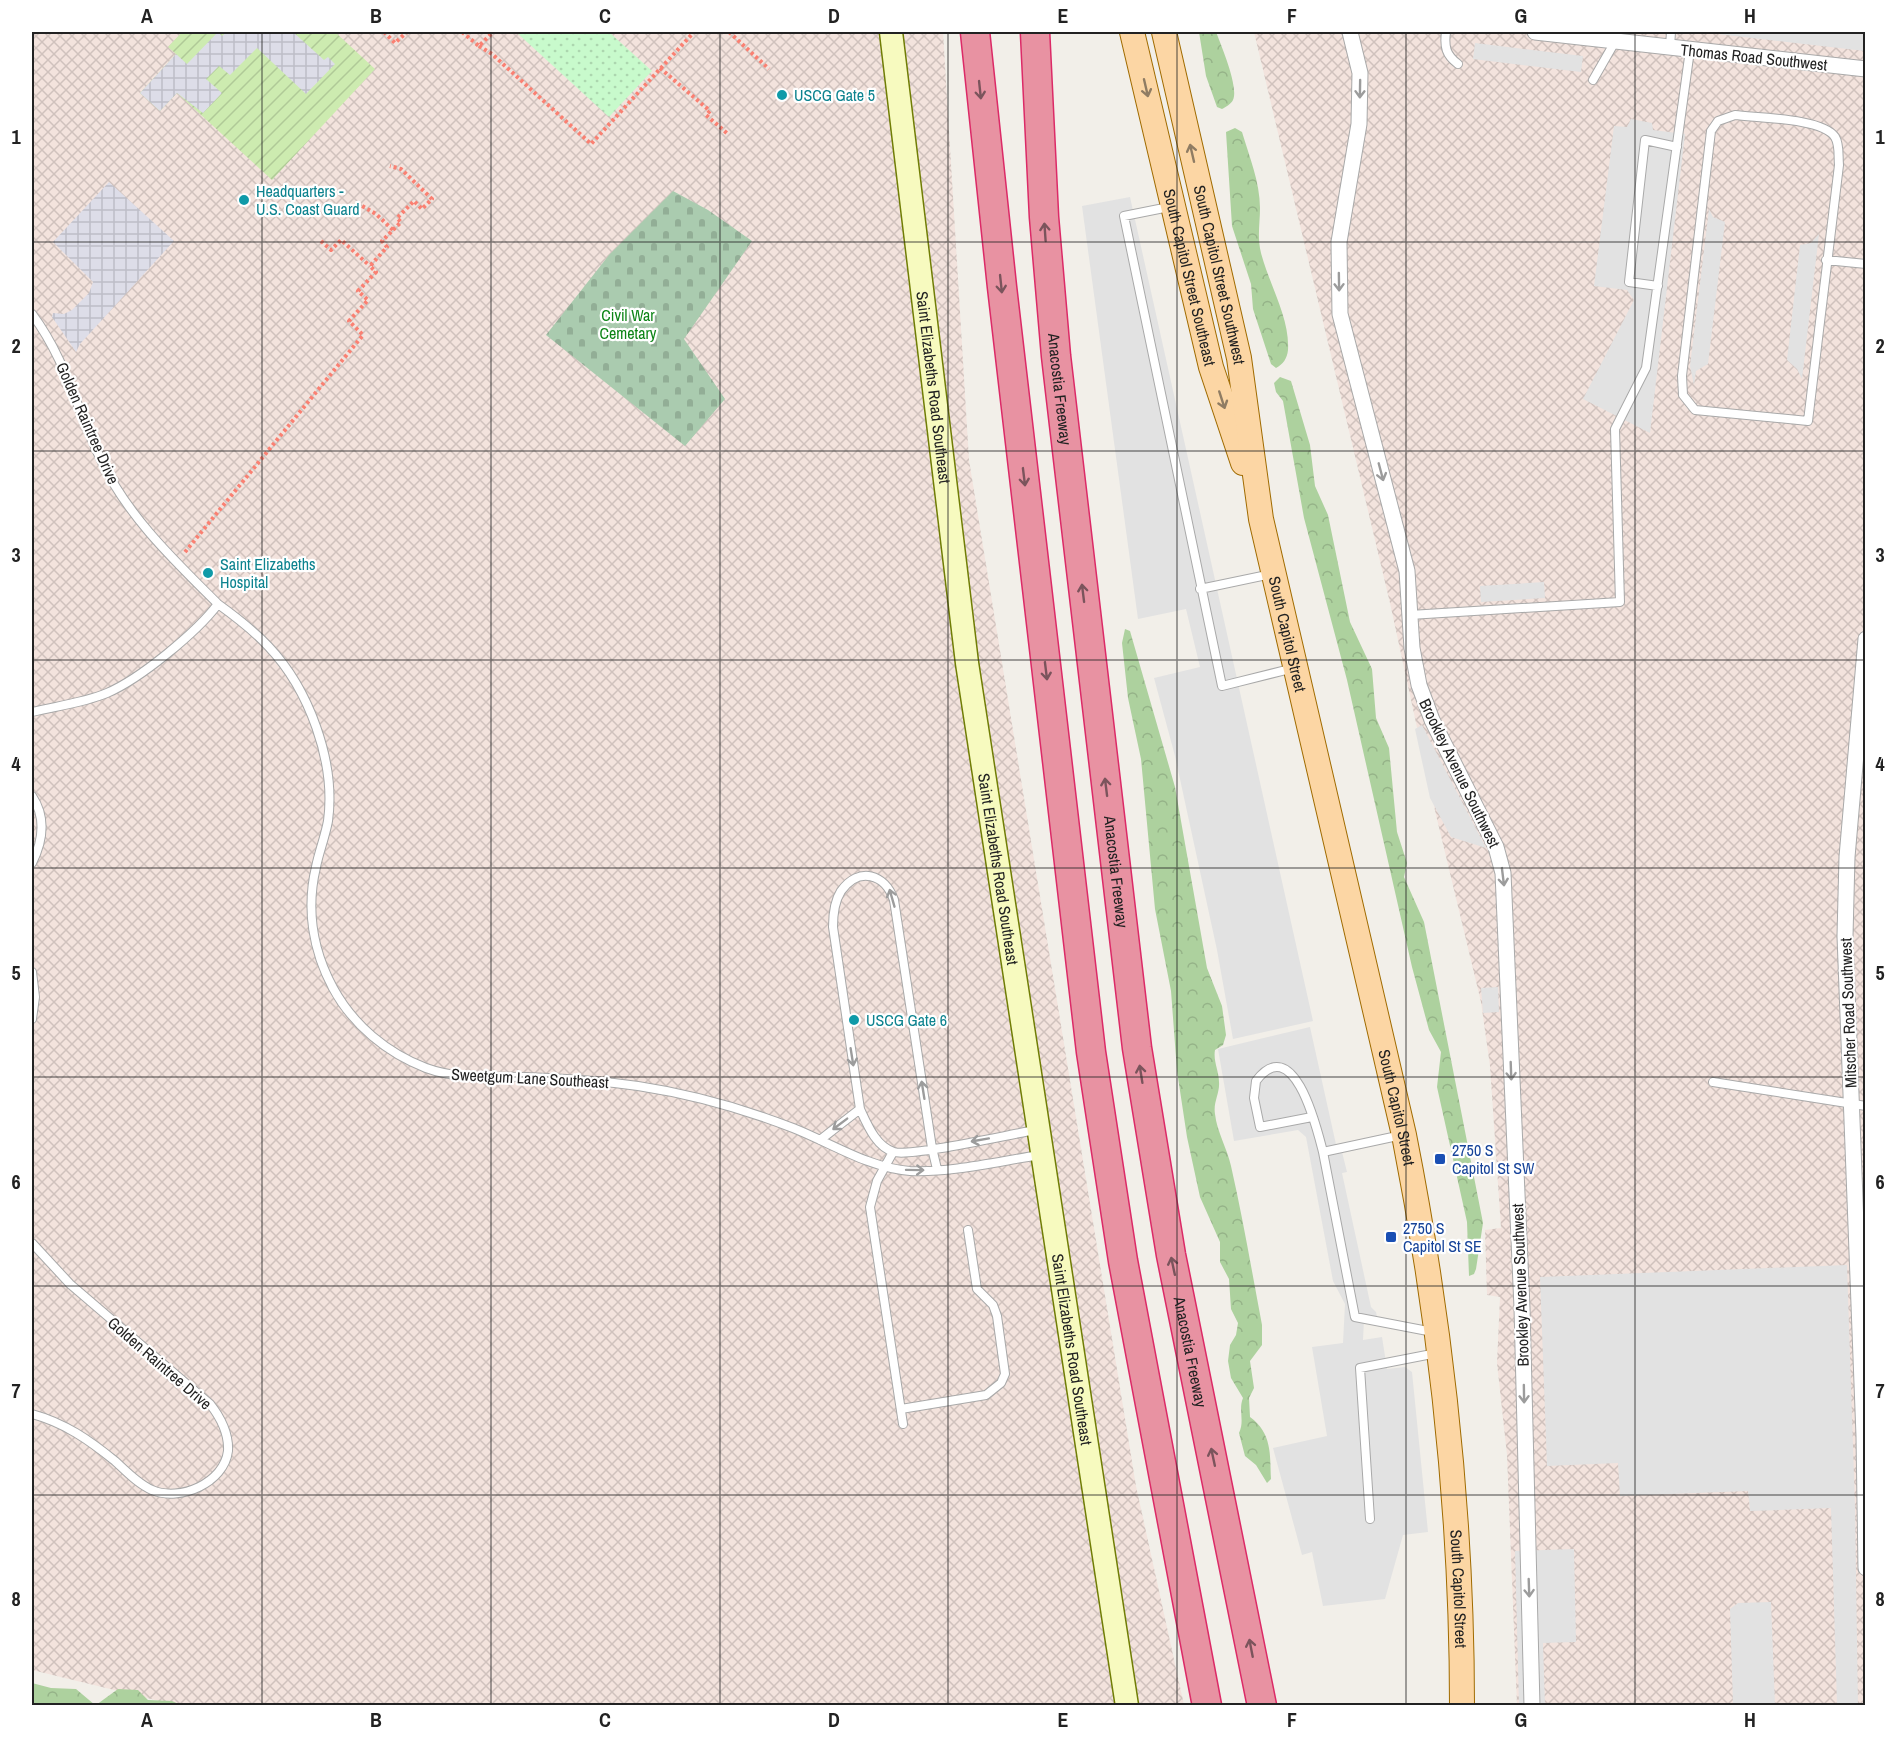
<svg xmlns="http://www.w3.org/2000/svg" width="1897" height="1737" viewBox="0 0 1897 1737" font-family="'Archivo Narrow',sans-serif">
  <style>
    .military { fill: url(#military-cross-hatch) }
    .forest { fill: url(#forest-crowns) }
    .cemetery { fill: url(#cemetery-stones) }
    .park { fill: url(#park-dots) }
    .garden { fill: url(#garden-furrows) }
    .parking { fill: #e2e2e2 }
    .plaza { fill: url(#plaza-grid) }
    .lines { fill: none; stroke-linecap: round; stroke-linejoin: round }
    .service-casing { stroke: #a9a9a9; stroke-width: 10 }
    .minor-casing { stroke: #a9a9a9; stroke-width: 17 }
    .secondary-casing { stroke: #707d05; stroke-width: 25 }
    .primary-casing { stroke: #a06b00; stroke-width: 26 }
    .motorway-casing { stroke: #dc2a67; stroke-width: 31 }
    .path { stroke: #fa8072; stroke-width: 4; stroke-dasharray: 3 3; stroke-linecap: butt }
    .service { stroke: #fff; stroke-width: 8 }
    .minor { stroke: #fff; stroke-width: 15 }
    .secondary { stroke: #f7fabf; stroke-width: 22 }
    .primary { stroke: #fcd6a4; stroke-width: 24 }
    .motorway { stroke: #e892a2; stroke-width: 28 }
    .oneway { stroke: #8f7c63 }
    .oneway2 { stroke: #9c9c9c }
    .oneway3 { stroke: #7b545c }
    .grid { fill: none; stroke: #222; stroke-width: 1.5; stroke-opacity: 0.55 }
    .culture-dot { fill: #0f9aa8; stroke: #fff; stroke-width: 2 }
    .transit-dot { fill: #1a4fb4; stroke: #fff; stroke-width: 2 }
    .labels { text-anchor: middle; stroke-width: 4.5; stroke-linejoin: round; paint-order: stroke }
    .street-label { font-size: 16px; fill: #222; stroke: #fff }
    .culture-label { font-size: 16px; fill: #0d838f; stroke: #fff; text-anchor: start }
    .park-label { font-size: 16px; fill: #0c8416; stroke: #fff }
    .transit-label { font-size: 16px; fill: #164399; stroke: #fff; text-anchor: start }
    .neatline { fill: none; stroke: #222; stroke-width: 2 }
    .grid-label { font-size: 20px; text-anchor: middle; font-weight: bold; fill: #222 }
  </style>
  <defs>
    <pattern id="military-cross-hatch" width="8" height="8" patternUnits="userSpaceOnUse" patternTransform="scale(1.5)"><rect width="8" height="8" fill="#f3e3dd"/><path d="M0 0l8 8M0 8l8-8" fill="none" stroke="#d0c2bd"/></pattern>
    <pattern id="forest-crowns" width="20" height="18" patternUnits="userSpaceOnUse" patternTransform="scale(1.5)"><rect width="20" height="18" fill="#add19e"/><path d="M2 6a3 3 0 1 1 6 0M12 15a3 3 0 1 1 6 0" fill="none" stroke="#95b388"/></pattern>
    <pattern id="cemetery-stones" width="16" height="16" patternUnits="userSpaceOnUse" patternTransform="scale(1.5)"><rect width="16" height="16" fill="#aacbaf"/><path d="M2 7V4a2 2 0 0 1 4 0v3zM10 15v-3a2 2 0 0 1 4 0v3z" fill="#92ae96"/></pattern>
    <pattern id="park-dots" width="8" height="8" patternUnits="userSpaceOnUse" patternTransform="scale(1.5)"><rect width="8" height="8" fill="#c8facc"/><path d="M2 2h.1M6 6h.1" fill="none" stroke="#acd6af" stroke-width="1.8" stroke-linecap="round"/></pattern>
    <pattern id="garden-furrows" width="10" height="10" patternUnits="userSpaceOnUse" patternTransform="scale(1.5)"><rect width="10" height="10" fill="#cdebb0"/><path d="M-1 1l2-2M0 10L10 0M9 11l2-2" fill="none" stroke="#b0c997"/></pattern>
    <pattern id="plaza-grid" width="8" height="8" patternUnits="userSpaceOnUse" patternTransform="scale(1.5)"><rect width="8" height="8" fill="#dddde8"/><path d="M0 4h8M4 0v8" fill="none" stroke="#bdbdc7"/></pattern>
  </defs>
  <rect width="100%" height="100%" fill="#f2efe9"/>
  <!-- military -->
  <path class="military" d="M32 32H943L969 460 1136 1486 1184 1705 180 1706 32 1670Z
    M1254 32H1865V1705H1517L1507 1455 1497 1363 1500 1297 1487 1295 1485 1230 1501 1228 1490 1066 1481 1002 1436 815 1390 603Z"/>
  <!-- forest -->
  <path class="forest" d="M1199 32H1216C1221 45 1239 87 1233 100 1231 104 1226 107 1222 109L1217 107 1206 76Z
    M1235 128 1242 132C1249 156 1260 182 1260 208 1260 223 1257 237 1261 253 1269 284 1290 318 1288 350 1287 359 1283 364 1276 368L1271 364 1253 309 1251 284 1232 226 1226 132Z
    M1280 377 1291 381 1310 445 1315 486 1328 515 1350 622 1372 669 1376 718 1389 748 1397 832 1407 863 1404 877 1424 922 1483 1223 1476 1269 1474 1274 1469 1276 1467 1222 1437 1087 1441 1052 1429 1030 1412 967 1347 680 1304 518 1283 401 1276 392 1274 383Z
    M1125 629 1130 631 1175 787 1207 968 1222 1006 1226 1035 1223 1045 1215 1050C1213 1061 1219 1071 1219 1082 1220 1093 1213 1102 1215 1114 1217 1132 1227 1148 1231 1166 1243 1219 1252 1272 1262 1325V1345L1250 1361 1254 1388 1249 1398 1250 1417C1272 1433 1270 1454 1271 1479L1267 1483 1256 1465 1245 1456 1239 1433C1245 1421 1238 1410 1243 1398L1231 1378 1228 1361 1230 1345 1236 1335 1238 1323 1231 1309 1229 1279 1220 1262V1242L1200 1197 1187 1137 1177 1071 1171 991 1155 909 1141 759 1128 698 1122 643Z
    M32 1683 51 1688 76 1689 95 1705H32Z
    M118 1689 138 1690 148 1700 172 1701 181 1705H96Z"/>
  <!-- cemetery -->
  <path class="cemetery" d="M673 191 708 210 752 241 684 339 725 399 685 446 546 335 609 255Z"/>
  <!-- park -->
  <path class="park" d="M516 32H609L652 71 609 117Z"/>
  <!-- garden -->
  <path class="garden" d="M182 32H335L375 69 272 180 177 93 160 111 140 93 176 54 168 47Z"/>
  <!-- parking -->
  <path class="parking" d="M1709 32H1865V51L1709 33Z
    M1475 43 1583 56 1581 72 1473 59Z
    M1631 119 1652 123 1653 130 1685 134 1650 433 1583 399 1634 300 1627 290 1594 286 1614 126 1627 127Z
    M1130 197 1313 1021 1233 1039 1217 950 1175 756 1154 678 1200 667 1186 609 1138 619 1082 206Z
    M1709 209 1713 217 1725 222 1708 364 1696 371 1694 385 1690 366Z
    M1819 234 1802 379 1797 369 1787 360 1800 245 1811 243Z
    M1544 582 1545 598 1481 602 1480 586Z
    M1422 725 1486 848 1451 837 1430 798 1415 729Z
    M1498 987 1499 1012 1483 1013 1481 988Z
    M1310 1027 1337 1149 1342 1152 1347 1172 1342 1173 1371 1307 1376 1312 1379 1326 1364 1320 1363 1340 1382 1337 1387 1369 1405 1367 1412 1372 1428 1532 1403 1535 1385 1599 1323 1606 1312 1552 1302 1555 1273 1448 1327 1436 1312 1347 1343 1343 1345 1304 1333 1281 1306 1137 1298 1130 1234 1141 1218 1049Z
    M1847 1265 1855 1507 1858 1706 1837 1705 1831 1508 1750 1511 1748 1491 1620 1496 1618 1463 1547 1466 1540 1277Z
    M1574 1549 1576 1642 1543 1643 1545 1705H1519L1515 1551Z
    M1771 1602 1775 1705H1733L1730 1609 1738 1603Z"/>
  <!-- plaza -->
  <path class="plaza" d="M218 32 222 36 227 32H293L324 60 328 57 335 64 306 94 257 48 230 75 219 66 206 79 222 93 203 113 177 93 160 111 140 93 176 54 187 64Z
    M109 182 174 241 80 344 76 352 52 317 53 313 64 314 72 310 89 293 93 282 53 242Z"/>
  <g class="lines">
    <defs>
      <path id="service" d="M1446 32C1444 47 1446 55 1458 64
        M1670 47 1671 32
        M1593 80 1616 40
        M1735 115C1757 118 1823 118 1835 137 1840 145 1838 156 1839 165L1808 421 1695 410 1683 395 1682 376 1711 131 1718 121Z
        M1169 207 1124 216 1222 686 1294 668
        M1826 260 1866 264
        M1658 286 1629 282 1645 140 1677 147
        M32 314C67 361 77 411 102 462 129 518 175 561 218 604 197 632 140 679 107 693 83 703 57 706 32 712
        M1200 589 1272 574
        M218 604C236 617 253 630 268 646 309 689 336 762 328 821 325 837 319 852 316 867 306 909 313 951 333 988 353 1025 387 1053 426 1068 459 1080 491 1076 526 1077 563 1078 601 1081 638 1086 691 1094 744 1109 793 1128 831 1143 869 1168 910 1171 950 1173 1000 1161 1040 1155
        M1410 615 1620 602 1615 429 1646 368 1690 50
        M32 796C46 817 43 841 32 863
        M32 972 35 997 32 1019
        M1713 1082 1866 1106
        M1312 1117 1260 1127 1254 1098 1256 1081C1294 1031 1317 1129 1323 1152L1355 1317 1433 1332
        M820 1140 860 1109
        M893 1152 877 1181 870 1207 903 1424
        M1323 1152 1402 1135
        M937 1169 932 1148 894 900C885 874 859 866 841 891 834 902 833 915 833 927L860 1109C867 1124 876 1147 894 1152 912 1157 1011 1134 1036 1130
        M32 1243 70 1284 210 1404C221 1418 229 1433 228 1451 224 1483 180 1502 152 1490 138 1484 126 1471 115 1461 89 1440 65 1423 32 1414
        M901 1409 986 1395 1001 1383 1005 1374 997 1316 993 1305 977 1289 968 1230
        M1370 1519 1360 1368 1437 1353"/>
      <path id="minor" d="M1350 32 1360 73 1359 124 1339 242 1340 314 1407 571 1412 648 1419 685 1432 720 1496 847 1503 873 1522 1308 1532 1706
        M1535 32 1866 69
        M1866 639 1847 857 1845 936 1864 1436 1866 1568"/>
      <g id="secondary">
        <path id="s1" d="M891 32 967 663 1127 1706"/>
      </g>
      <g id="primary">
        <path id="s2" d="M1132 32 1211 367 1243 463"/>
        <path id="s3" d="M1164 32 1239 358 1261 519 1404 1135C1441 1323 1462 1513 1462 1706"/>
      </g>
      <g id="motorway">
        <path d="M975 32 1002 287 1091 1052 1123 1261 1207 1706"/>
        <path id="s4" d="M1035 32 1044 217 1056 356 1137 1048 1171 1255 1262 1706"/>
      </g>
    </defs>
    <!-- service casing -->
    <use href="#service" class="service-casing"/>
    <!-- minor casing -->
    <use href="#minor" class="minor-casing"/>
    <!-- secondary casing -->
    <use href="#secondary" class="secondary-casing"/>
    <!-- primary casing -->
    <use href="#primary" class="primary-casing"/>
    <!-- motorway casing -->
    <use href="#motorway" class="motorway-casing"/>
    <!-- path -->
    <path class="path" d="M384 32 395 43 407 32
      M462 32 479 46 493 32
      M729 32 769 69
      M479 46 492 54 591 144 694 32
      M660 68 710 111 706 115 729 135
      M357 203 376 214 393 230
      M321 241 331 250 341 240 370 266
      M185 552 363 335 349 321 368 300 358 291 376 272 370 266 387 247 382 241 401 222 397 218 414 201 422 209 432 199 401 169 390 166"/>
    <!-- service -->
    <use href="#service" class="service"/>
    <!-- minor -->
    <use href="#minor" class="minor"/>
    <!-- secondary -->
    <use href="#secondary" class="secondary"/>
    <!-- primary -->
    <use href="#primary" class="primary"/>
    <!-- motorway -->
    <use href="#motorway" class="motorway"/>
  </g>
  <!-- one-way arrows -->
  <defs><path id="oneway-shaft" d="M-6 0H5M1.5-3L5.5 0L1.5 3" fill="none" stroke-width="1.6" stroke-linecap="round" stroke-linejoin="round" transform="scale(1.5)"/></defs>
  <g class="oneway">
    <use href="#oneway-shaft" transform="translate(1146 88) rotate(77)"/>
    <use href="#oneway-shaft" transform="translate(1192 153) rotate(-103)"/>
    <use href="#oneway-shaft" transform="translate(1222 400) rotate(72)"/>
  </g>
  <g class="oneway2">
    <use href="#oneway-shaft" transform="translate(1360 89) rotate(91)"/>
    <use href="#oneway-shaft" transform="translate(1339 282) rotate(89)"/>
    <use href="#oneway-shaft" transform="translate(1381 472) rotate(75)"/>
    <use href="#oneway-shaft" transform="translate(1503 877) rotate(83)"/>
    <use href="#oneway-shaft" transform="translate(892 898) rotate(-106)"/>
    <use href="#oneway-shaft" transform="translate(852 1057) rotate(81)"/>
    <use href="#oneway-shaft" transform="translate(1511 1071) rotate(88)"/>
    <use href="#oneway-shaft" transform="translate(923 1090) rotate(-99)"/>
    <use href="#oneway-shaft" transform="translate(840 1124) rotate(143)"/>
    <use href="#oneway-shaft" transform="translate(980 1140) rotate(170)"/>
    <use href="#oneway-shaft" transform="translate(915 1170) rotate(1)"/>
    <use href="#oneway-shaft" transform="translate(1524 1394) rotate(89)"/>
    <use href="#oneway-shaft" transform="translate(1529 1588) rotate(88)"/>
  </g>
  <g class="oneway3">
    <use href="#oneway-shaft" transform="translate(980 90) rotate(84)"/>
    <use href="#oneway-shaft" transform="translate(1045 232) rotate(-94)"/>
    <use href="#oneway-shaft" transform="translate(1001 284) rotate(84)"/>
    <use href="#oneway-shaft" transform="translate(1024 477) rotate(83)"/>
    <use href="#oneway-shaft" transform="translate(1083 593) rotate(-97)"/>
    <use href="#oneway-shaft" transform="translate(1046 671) rotate(83)"/>
    <use href="#oneway-shaft" transform="translate(1106 787) rotate(-97)"/>
    <use href="#oneway-shaft" transform="translate(1141 1074) rotate(-99)"/>
    <use href="#oneway-shaft" transform="translate(1173 1266) rotate(-102)"/>
    <use href="#oneway-shaft" transform="translate(1213 1457) rotate(-102)"/>
    <use href="#oneway-shaft" transform="translate(1251 1648) rotate(-101)"/>
  </g>
  <!-- grid -->
  <path class="grid" d="M262 32V1706M491 32V1706M720 32V1706M948 32V1706M1177 32V1706M1406 32V1706M1635 32V1706M32 242H1866M32 451H1866M32 660H1866M32 868H1866M32 1077H1866M32 1286H1866M32 1495H1866"/>
  <!-- markers -->
  <g class="culture-dot">
    <circle cx="782" cy="95" r="6"/>
    <circle cx="244" cy="200" r="6"/>
    <circle cx="208" cy="573" r="6"/>
    <circle cx="854" cy="1020" r="6"/>
  </g>
  <g class="transit-dot">
    <rect x="1434" y="1153" width="12" height="12" rx="3"/>
    <rect x="1385" y="1231" width="12" height="12" rx="3"/>
  </g>
  <g class="labels">
    <!-- street labels -->
    <g class="street-label">
      <text transform="translate(1754 57) rotate(6)" y="6">Thomas Road Southwest</text>
      <text dy="6" stroke="none"><textPath href="#s3" startOffset="249">South Capitol Street Southwest</textPath></text>
      <text dy="6" stroke="none"><textPath href="#s2" startOffset="252">South Capitol Street Southeast</textPath></text>
      <text dy="6" stroke="none"><textPath href="#s1" startOffset="358">Saint Elizabeths Road Southeast</textPath></text>
      <text dy="6" stroke="none"><textPath href="#s4" startOffset="358">Anacostia Freeway</textPath></text>
      <text transform="translate(88 423) rotate(66)" y="6">Golden Raintree Drive</text>
      <text dy="6" stroke="none"><textPath href="#s3" startOffset="615">South Capitol Street</textPath></text>
      <text transform="translate(1460 773) rotate(64)" y="6">Brookley Avenue Southwest</text>
      <text dy="6" stroke="none"><textPath href="#s1" startOffset="844">Saint Elizabeths Road Southeast</textPath></text>
      <text dy="6" stroke="none"><textPath href="#s4" startOffset="844">Anacostia Freeway</textPath></text>
      <text transform="translate(1848 1013) rotate(-92)" y="6">Mitscher Road Southwest</text>
      <text transform="translate(530 1078) rotate(3)" y="6">Sweetgum Lane Southeast</text>
      <text dy="6" stroke="none"><textPath href="#s3" startOffset="1101">South Capitol Street</textPath></text>
      <text transform="translate(1520 1285) rotate(-92)" y="6">Brookley Avenue Southwest</text>
      <text dy="6" stroke="none"><textPath href="#s1" startOffset="1330">Saint Elizabeths Road Southeast</textPath></text>
      <text dy="6" stroke="none"><textPath href="#s4" startOffset="1330">Anacostia Freeway</textPath></text>
      <text transform="translate(160 1363) rotate(41)" y="6">Golden Raintree Drive</text>
      <text dy="6" stroke="none"><textPath href="#s3" startOffset="1587">South Capitol Street</textPath></text>
    </g>
    <!-- culture labels -->
    <g class="culture-label">
      <text x="794" y="101">USCG Gate 5</text>
      <text x="256" y="197">Headquarters -<tspan x="256" dy="18">U.S. Coast Guard</tspan></text>
      <text x="220" y="570">Saint Elizabeths<tspan x="220" dy="18">Hospital</tspan></text>
      <text x="866" y="1026">USCG Gate 6</text>
    </g>
    <!-- park labels -->
    <g class="park-label">
      <text x="628" y="321">Civil War<tspan x="628" dy="18">Cemetary</tspan></text>
    </g>
    <!-- transit labels -->
    <g class="transit-label">
      <text x="1452" y="1156">2750 S<tspan x="1452" dy="18">Capitol St SW</tspan></text>
      <text x="1403" y="1234">2750 S<tspan x="1403" dy="18">Capitol St SE</tspan></text>
    </g>
  </g>
  <!-- border -->
  <rect width="1897" height="1737" fill="none" stroke="#ffffff" stroke-width="66"/>
  <rect x="33" y="33" width="1831" height="1671" class="neatline"/>
  <g class="grid-label">
    <text x="147" y="23">A</text>
    <text x="376" y="23">B</text>
    <text x="605" y="23">C</text>
    <text x="834" y="23">D</text>
    <text x="1063" y="23">E</text>
    <text x="1292" y="23">F</text>
    <text x="1521" y="23">G</text>
    <text x="1750" y="23">H</text>
    <text x="16" y="144">1</text>
    <text x="1880" y="144">1</text>
    <text x="16" y="353">2</text>
    <text x="1880" y="353">2</text>
    <text x="16" y="562">3</text>
    <text x="1880" y="562">3</text>
    <text x="16" y="771">4</text>
    <text x="1880" y="771">4</text>
    <text x="16" y="980">5</text>
    <text x="1880" y="980">5</text>
    <text x="16" y="1189">6</text>
    <text x="1880" y="1189">6</text>
    <text x="16" y="1398">7</text>
    <text x="1880" y="1398">7</text>
    <text x="16" y="1606">8</text>
    <text x="1880" y="1606">8</text>
    <text x="147" y="1727">A</text>
    <text x="376" y="1727">B</text>
    <text x="605" y="1727">C</text>
    <text x="834" y="1727">D</text>
    <text x="1063" y="1727">E</text>
    <text x="1292" y="1727">F</text>
    <text x="1521" y="1727">G</text>
    <text x="1750" y="1727">H</text>
  </g>
</svg>
